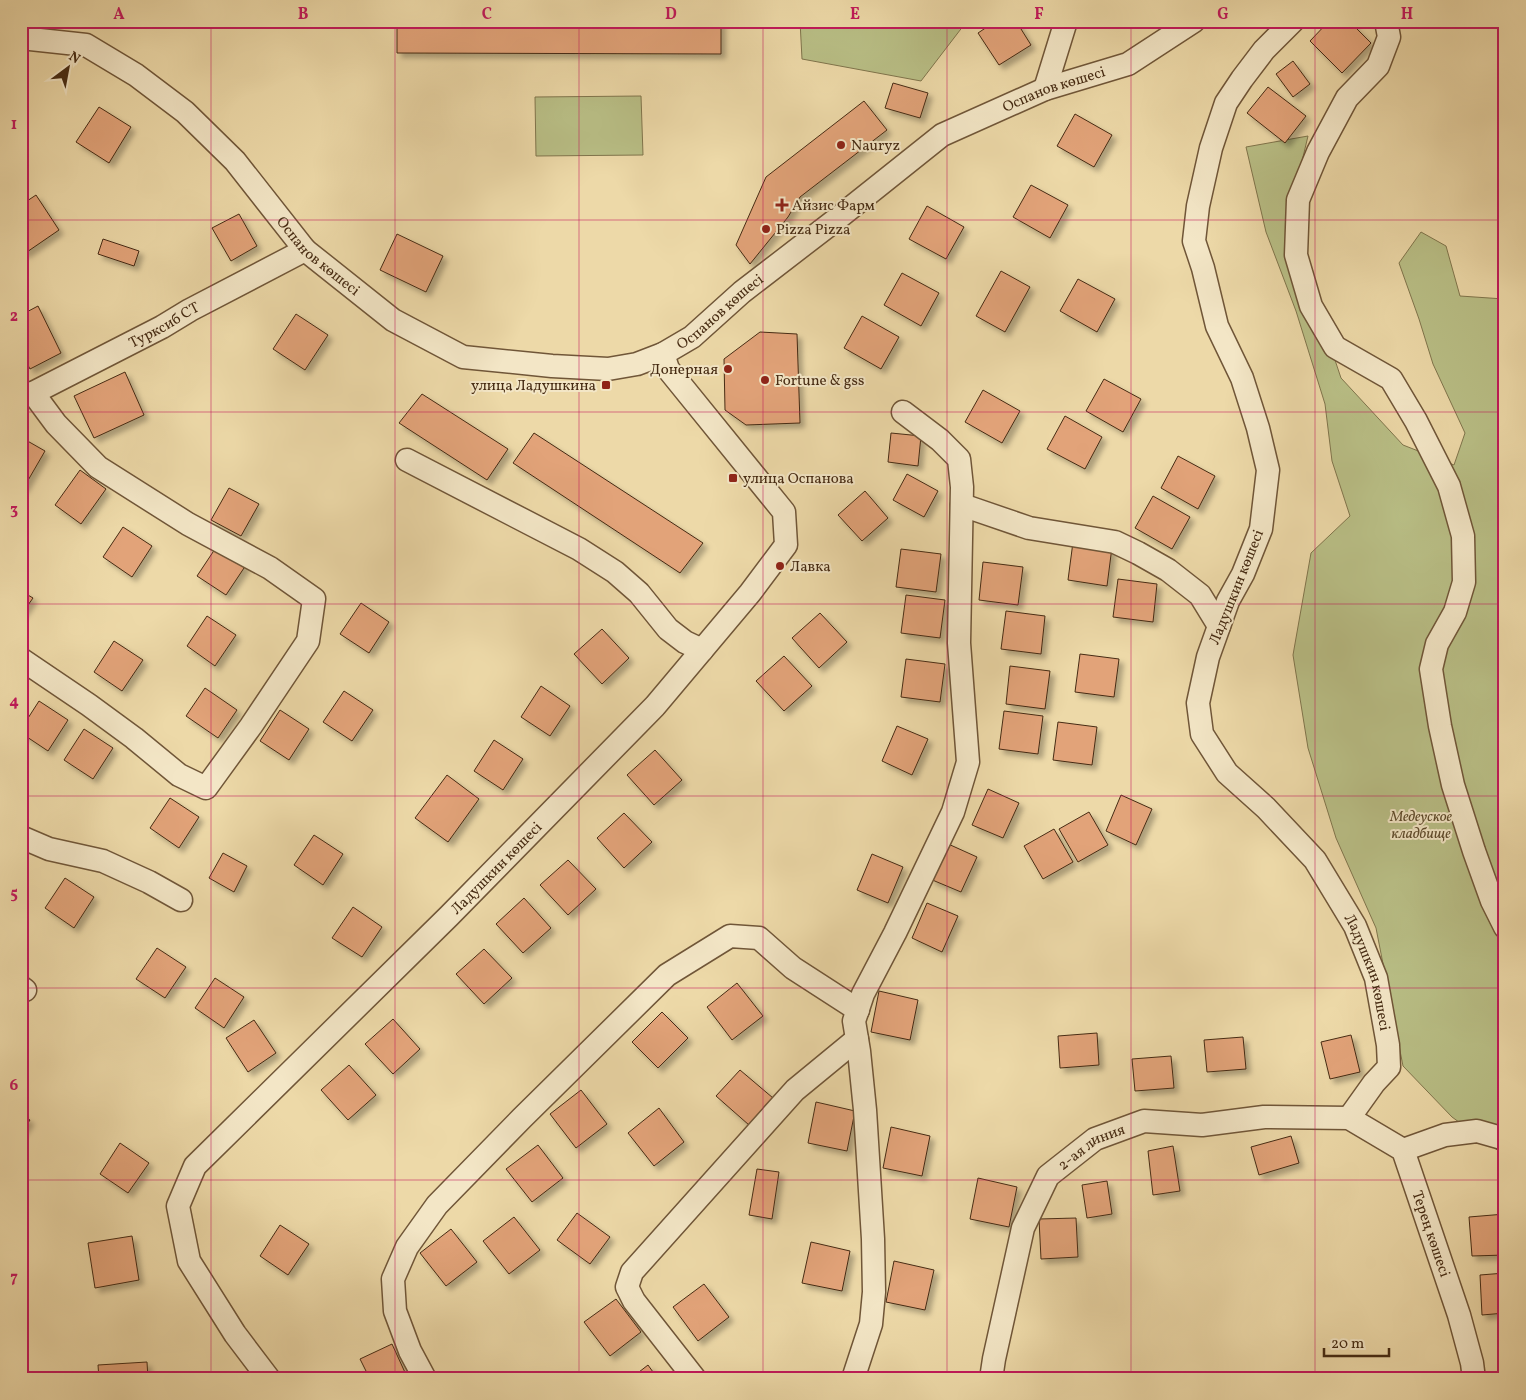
<svg xmlns="http://www.w3.org/2000/svg" width="1526" height="1400" viewBox="0 0 1526 1400" font-family="Vollkorn,serif">
  <style>
    .green { fill: #b9bf86; stroke: #80754c }
    .building { fill: #e2a379; stroke: #462b13; filter: url(#shadow) }
    .lines { fill: none; stroke-linecap: round; stroke-linejoin: round }
    .minor-casing { stroke: #705638; stroke-width: 25 }
    .minor { stroke: #f3e6c6; stroke-width: 22 }
    .grid { fill: none; stroke: #c2185b; stroke-width: 1; stroke-opacity: 0.55 }
    .poi-dot { fill: #8f2418; stroke: #f3e6c6; stroke-width: 2 }
    .labels { text-anchor: middle; stroke-width: 4; stroke-linejoin: round; paint-order: stroke }
    .street-label { font-size: 15px; fill: #462b13; stroke: #f3e6c6 }
    .poi-label { font-size: 15px; fill: #462b13; stroke: #f3e6c6; text-anchor: start }
    .park-label { font-size: 15px; font-style: italic; fill: #5d492a; stroke: #f3e6c6 }
    .neatline { fill: none; stroke: #c2185b; stroke-width: 2 }
    .grid-label { font-size: 16px; text-anchor: middle; font-weight: bold; fill: #c2185b }
  </style>
  <defs>
    <filter id="shadow"><feDropShadow dx="4.5" dy="4.5" stdDeviation="2.5" flood-color="#0004"/></filter>
  </defs>
  <rect width="100%" height="100%" fill="#edd9a8"/>
  <filter id="stains"><feTurbulence type="fractalNoise" baseFrequency=".004" numOctaves="4"/><feColorMatrix values="0 0 0 0 .2 0 0 0 0 .09 0 0 0 0 .02 0 0 0 .5 -.17"/></filter>
  <radialGradient id="worn" r=".72"><stop offset=".6" stop-color="#630" stop-opacity="0"/><stop offset="1" stop-color="#630" stop-opacity=".3"/></radialGradient>
  <!-- green -->
  <path class="green" d="M800 21H967L921 81 802 59Z
    M641 96 643 155 536 156 535 97Z
    M1308 136 1288 220 1341 378 1403 445 1454 465 1465 433 1433 364 1419 319 1399 263 1421 232 1446 246 1460 296 1504 299 1505 300V1152H1500L1452 1117 1403 1066 1376 928 1336 838 1308 748 1293 655 1311 553 1350 516 1332 461 1325 404 1296 311 1266 232 1246 147Z"/>
  <!-- building -->
  <path class="building" d="M397 21H721V54L397 53Z
    M996 21H1016L1031 45 999 65 978 33Z
    M1329 21H1349L1371 43 1342 73 1310 41Z
    M1293 61 1310 84 1293 97 1276 74Z
    M893 83 928 93 920 118 885 108Z
    M1268 87 1306 116 1285 143 1247 113Z
    M864 101 887 130 800 197 788 217 750 264 736 245 766 177Z
    M99 107 131 127 109 163 76 142Z
    M1075 114 1112 135 1094 167 1057 146Z
    M1031 185 1068 205 1050 238 1013 217Z
    M36 195 59 230 24 254 21 249V205Z
    M927 206 964 227 946 259 909 239Z
    M239 214 257 246 231 261 212 228Z
    M397 234 443 256 426 292 380 270Z
    M103 239 139 251 134 266 98 254Z
    M1001 271 1030 287 1005 332 976 316Z
    M902 273 939 293 921 326 884 305Z
    M1078 279 1115 299 1097 332 1060 311Z
    M38 306 61 353 30 369 21 352V315Z
    M296 314 328 335 305 370 273 349Z
    M862 316 899 337 881 369 844 348Z
    M760 332 797 334 800 423 746 425 725 410 724 359Z
    M125 372 144 415 94 438 74 396Z
    M1104 379 1141 399 1123 432 1086 411Z
    M983 390 1020 411 1002 443 965 422Z
    M422 394 508 449 487 480 399 423Z
    M1065 416 1102 437 1085 469 1047 449Z
    M534 433 703 543 680 573 513 463Z
    M891 433 921 436 918 466 888 462Z
    M24 439 45 451 23 489 21 488V443Z
    M1178 456 1215 476 1198 509 1161 488Z
    M80 470 106 489 81 524 55 505Z
    M907 474 938 491 924 517 893 500Z
    M229 488 259 504 241 536 211 520Z
    M865 491 888 518 862 541 838 515Z
    M1153 496 1190 517 1172 549 1135 528Z
    M123 527 152 546 132 577 103 557Z
    M1073 542 1112 547 1107 586 1068 580Z
    M217 546 246 565 226 595 197 576Z
    M901 549 941 554 936 592 896 587Z
    M983 562 1023 567 1018 605 979 600Z
    M1118 579 1157 584 1153 622 1113 617Z
    M21 591 33 598 21 615Z
    M906 595 945 600 940 638 901 633Z
    M361 603 389 622 369 653 340 634Z
    M1006 611 1045 616 1041 654 1001 649Z
    M820 613 847 642 819 668 792 638Z
    M207 616 236 635 215 666 187 646Z
    M602 629 629 658 602 684 574 654Z
    M114 641 143 660 122 691 94 672Z
    M1080 654 1119 659 1114 697 1075 692Z
    M784 656 812 686 784 711 756 681Z
    M906 659 945 664 940 702 901 697Z
    M1010 666 1050 671 1045 709 1006 704Z
    M541 686 570 706 550 736 521 717Z
    M205 688 237 710 218 738 186 716Z
    M344 691 373 710 352 741 323 722Z
    M39 701 68 720 48 751 21 733V729Z
    M280 710 309 729 289 760 260 741Z
    M1004 711 1043 716 1038 754 999 749Z
    M1058 722 1097 727 1092 765 1053 760Z
    M897 726 928 739 912 775 882 761Z
    M84 729 113 748 93 779 64 760Z
    M494 740 523 759 503 790 474 771Z
    M655 750 682 780 654 805 627 775Z
    M447 775 479 799 448 842 415 818Z
    M988 789 1019 803 1003 838 972 825Z
    M1121 795 1152 809 1136 845 1106 831Z
    M170 798 199 817 179 848 150 828Z
    M1089 812 1108 845 1078 862 1059 829Z
    M624 813 652 842 624 868 597 838Z
    M1054 829 1073 862 1043 879 1024 846Z
    M314 835 343 854 323 885 294 865Z
    M946 843 977 857 961 892 930 879Z
    M223 853 247 866 234 892 209 878Z
    M872 854 903 867 888 903 857 890Z
    M568 860 596 889 568 915 540 885Z
    M65 878 94 897 74 928 45 908Z
    M524 898 551 928 523 953 496 924Z
    M927 903 958 916 942 952 912 938Z
    M353 907 382 927 362 957 332 938Z
    M157 948 186 967 165 998 136 979Z
    M484 949 512 978 484 1004 456 974Z
    M215 978 244 997 224 1028 195 1008Z
    M737 983 763 1016 732 1040 707 1007Z
    M879 991 918 1000 910 1040 871 1032Z
    M662 1012 688 1038 658 1068 632 1042Z
    M393 1019 420 1049 393 1074 365 1044Z
    M254 1020 276 1053 248 1072 226 1038Z
    M1097 1033 1099 1065 1060 1068 1058 1036Z
    M1351 1035 1360 1072 1330 1079 1321 1042Z
    M1243 1037 1246 1069 1207 1072 1204 1040Z
    M1171 1056 1174 1088 1135 1091 1132 1059Z
    M349 1065 376 1095 348 1120 321 1090Z
    M740 1070 773 1098 749 1125 716 1096Z
    M581 1090 607 1124 576 1148 550 1114Z
    M816 1102 855 1111 847 1151 808 1143Z
    M659 1108 684 1142 654 1166 628 1133Z
    M21 1115 30 1120 21 1133Z
    M891 1127 930 1136 922 1176 883 1168Z
    M1291 1136 1299 1163 1259 1175 1251 1147Z
    M120 1143 149 1163 128 1193 100 1174Z
    M538 1145 563 1178 532 1202 506 1169Z
    M1173 1146 1180 1191 1153 1195 1148 1151Z
    M757 1169 779 1172 772 1219 749 1215Z
    M978 1178 1017 1187 1009 1227 970 1219Z
    M1107 1181 1112 1214 1087 1218 1082 1185Z
    M577 1213 610 1237 590 1264 557 1240Z
    M1505 1214V1255L1472 1256 1469 1217Z
    M514 1217 540 1250 509 1274 483 1241Z
    M1076 1218 1078 1257 1041 1259 1039 1219Z
    M280 1225 309 1244 288 1275 260 1256Z
    M451 1229 477 1262 446 1286 420 1253Z
    M132 1236 139 1280 95 1288 88 1243Z
    M811 1242 850 1251 842 1291 802 1283Z
    M894 1261 934 1270 925 1310 886 1302Z
    M1505 1273V1313L1482 1315 1480 1275Z
    M704 1284 729 1317 698 1341 673 1307Z
    M616 1299 641 1332 610 1356 584 1322Z
    M392 1344 408 1379H370L360 1359Z
    M147 1362 148 1379H99L98 1365Z
    M648 1365 658 1379H630Z"/>
  <g class="lines">
    <defs>
      <g id="minor">
        <path id="s1" d="M1293 21 1264 50 1242 79 1226 103 1211 148 1198 206 1194 241 1203 268 1217 326 1242 378 1258 428 1268 470 1261 529 1243 574 1228 601 1208 657 1198 703 1202 734 1227 773 1266 808 1315 860 1355 926 1376 978 1388 1045 1389 1067 1374 1083 1349 1118"/>
        <path d="M1386 21 1389 37 1378 66 1347 98 1318 152 1298 200 1296 255 1311 306 1335 347 1391 379 1416 421 1449 486 1463 536 1464 582 1455 612 1437 644 1431 669 1440 726 1453 785 1474 851 1492 901 1505 927"/>
        <path id="s2" d="M21 38 86 45 136 75 185 112 235 161 305 250 393 320 463 357 552 366 608 369 637 364 663 354 692 337 742 292 833 222 942 135 1045 89 1128 64 1194 21"/>
        <path d="M1045 89 1066 21"/>
        <path id="s3" d="M21 396 33 393 162 327 190 310 305 250"/>
        <path d="M407 460 579 549 615 572 639 593 668 629 685 642 702 650"/>
        <path d="M962 505 1029 528 1115 542 1138 553 1168 570 1200 595 1219 626"/>
        <path d="M21 659 89 705 134 738 179 775 206 788 251 726 308 641 314 599 270 568 188 524 98 467 56 424 33 393"/>
        <path d="M21 837 49 849 103 861 149 882 181 900"/>
        <path d="M21 987 25 990"/>
        <path d="M1403 1150 1445 1135 1477 1131 1505 1139"/>
        <path id="s4" d="M269 1379 235 1334 189 1261 178 1206 195 1166 449 916 655 706 750 593 786 545 784 512 668 369 663 354"/>
        <path d="M425 1379 410 1351 395 1311 393 1279 407 1247 437 1205 522 1118 667 975 730 936 759 938 793 968 858 1010"/>
        <path d="M695 1379 634 1301 627 1287 632 1272 795 1090 857 1039"/>
        <path d="M853 1379 871 1324 874 1292 873 1239 865 1110 859 1051 854 1021 863 994 895 933 953 812 968 762 959 643 962 487 959 459 940 440 903 412"/>
        <path id="s5" d="M991 1379 994 1359 1023 1228 1048 1176 1095 1139 1144 1121 1202 1125 1264 1117 1349 1118 1403 1150 1459 1315 1472 1363 1474 1379"/>
      </g>
    </defs>
    <!-- minor casing -->
    <use href="#minor" class="minor-casing"/>
    <!-- minor -->
    <use href="#minor" class="minor"/>
  </g>
  <!-- grid -->
  <path class="grid" d="M211 21V1379M395 21V1379M579 21V1379M763 21V1379M947 21V1379M1131 21V1379M1315 21V1379M21 220H1505M21 412H1505M21 604H1505M21 796H1505M21 988H1505M21 1180H1505"/>
  <!-- markers -->
  <g class="poi-dot">
    <circle cx="841" cy="145" r="5"/>
    <path d="M779.5 197.5h5v5h5v5h-5v5h-5v-5h-5v-5h5z"/>
    <circle cx="766" cy="229" r="5"/>
    <circle cx="728" cy="369" r="5"/>
    <circle cx="765" cy="380" r="5"/>
    <rect x="601" y="380" width="10" height="10" rx="2.5"/>
    <rect x="728" y="473" width="10" height="10" rx="2.5"/>
    <circle cx="780" cy="566" r="5"/>
  </g>
  <g class="labels">
    <!-- street labels -->
    <g class="street-label">
      <text dy="5" stroke="none"><textPath href="#s2" startOffset="1239">Оспанов көшесі</textPath></text>
      <text dy="5" stroke="none"><textPath href="#s2" startOffset="382">Оспанов көшесі</textPath></text>
      <text dy="5" stroke="none"><textPath href="#s2" startOffset="834">Оспанов көшесі</textPath></text>
      <text dy="5" stroke="none"><textPath href="#s3" startOffset="160">Турксиб СТ</textPath></text>
      <text transform="translate(1236 587) rotate(-68)" y="5">Ладушкин көшесі</text>
      <text dy="5" stroke="none"><textPath href="#s4" startOffset="666">Ладушкин көшесі</textPath></text>
      <text dy="5" stroke="none"><textPath href="#s1" startOffset="1062">Ладушкин көшесі</textPath></text>
      <text dy="5" stroke="none"><textPath href="#s5" startOffset="265">2-ая линия</textPath></text>
      <text dy="5" stroke="none"><textPath href="#s5" startOffset="681">Терең көшесі</textPath></text>
    </g>
    <!-- poi labels -->
    <g class="poi-label">
      <text x="851" y="150">Nauryz</text>
      <text x="792" y="210">Айзис Фарм</text>
      <text x="776" y="234">Pizza Pizza</text>
      <text x="718" y="374" text-anchor="end">Донерная</text>
      <text x="775" y="385">Fortune &amp; gss</text>
      <text x="596" y="390" text-anchor="end">улица Ладушкина</text>
      <text x="743" y="483">улица Оспанова</text>
      <text x="790" y="571">Лавка</text>
    </g>
    <!-- park labels -->
    <g class="park-label">
      <text x="1421" y="821">Медеуское<tspan x="1421" dy="17">кладбище</tspan></text>
    </g>
  </g>
  <!-- margin -->
  <rect width="1526" height="1400" fill="none" stroke="#edd9a8" stroke-width="55"/>
  <!-- north arrow -->
  <g transform="translate(68 68) rotate(32)" stroke="#f3e6c6" stroke-width="4" paint-order="stroke">
  <path d="M0-4L9 19L0 12L-9 19Z" fill="#462b13"/>
  <text y="-8" font-size="14" font-weight="bold" text-anchor="middle" fill="#462b13">N</text>
  </g>
  <!-- scale -->
  <path d="M1324 1348v8h65v-8" fill="none" stroke="#462b13" stroke-width="2.5"/>
  <text x="1331" y="1348" font-size="15" fill="#462b13" stroke="#f3e6c6" stroke-width="4" paint-order="stroke">20 m</text>
  <rect x="28" y="28" width="1470" height="1344" class="neatline"/>
  <g class="grid-label">
    <text x="119" y="19">A</text>
    <text x="303" y="19">B</text>
    <text x="487" y="19">C</text>
    <text x="671" y="19">D</text>
    <text x="855" y="19">E</text>
    <text x="1039" y="19">F</text>
    <text x="1223" y="19">G</text>
    <text x="1407" y="19">H</text>
    <text x="14" y="129">1</text>
    <text x="14" y="321">2</text>
    <text x="14" y="514">3</text>
    <text x="14" y="706">4</text>
    <text x="14" y="898">5</text>
    <text x="14" y="1090">6</text>
    <text x="14" y="1282">7</text>
  </g>
  <rect width="100%" height="100%" filter="url(#stains)"/>
  <rect width="100%" height="100%" fill="url(#worn)"/>
</svg>
